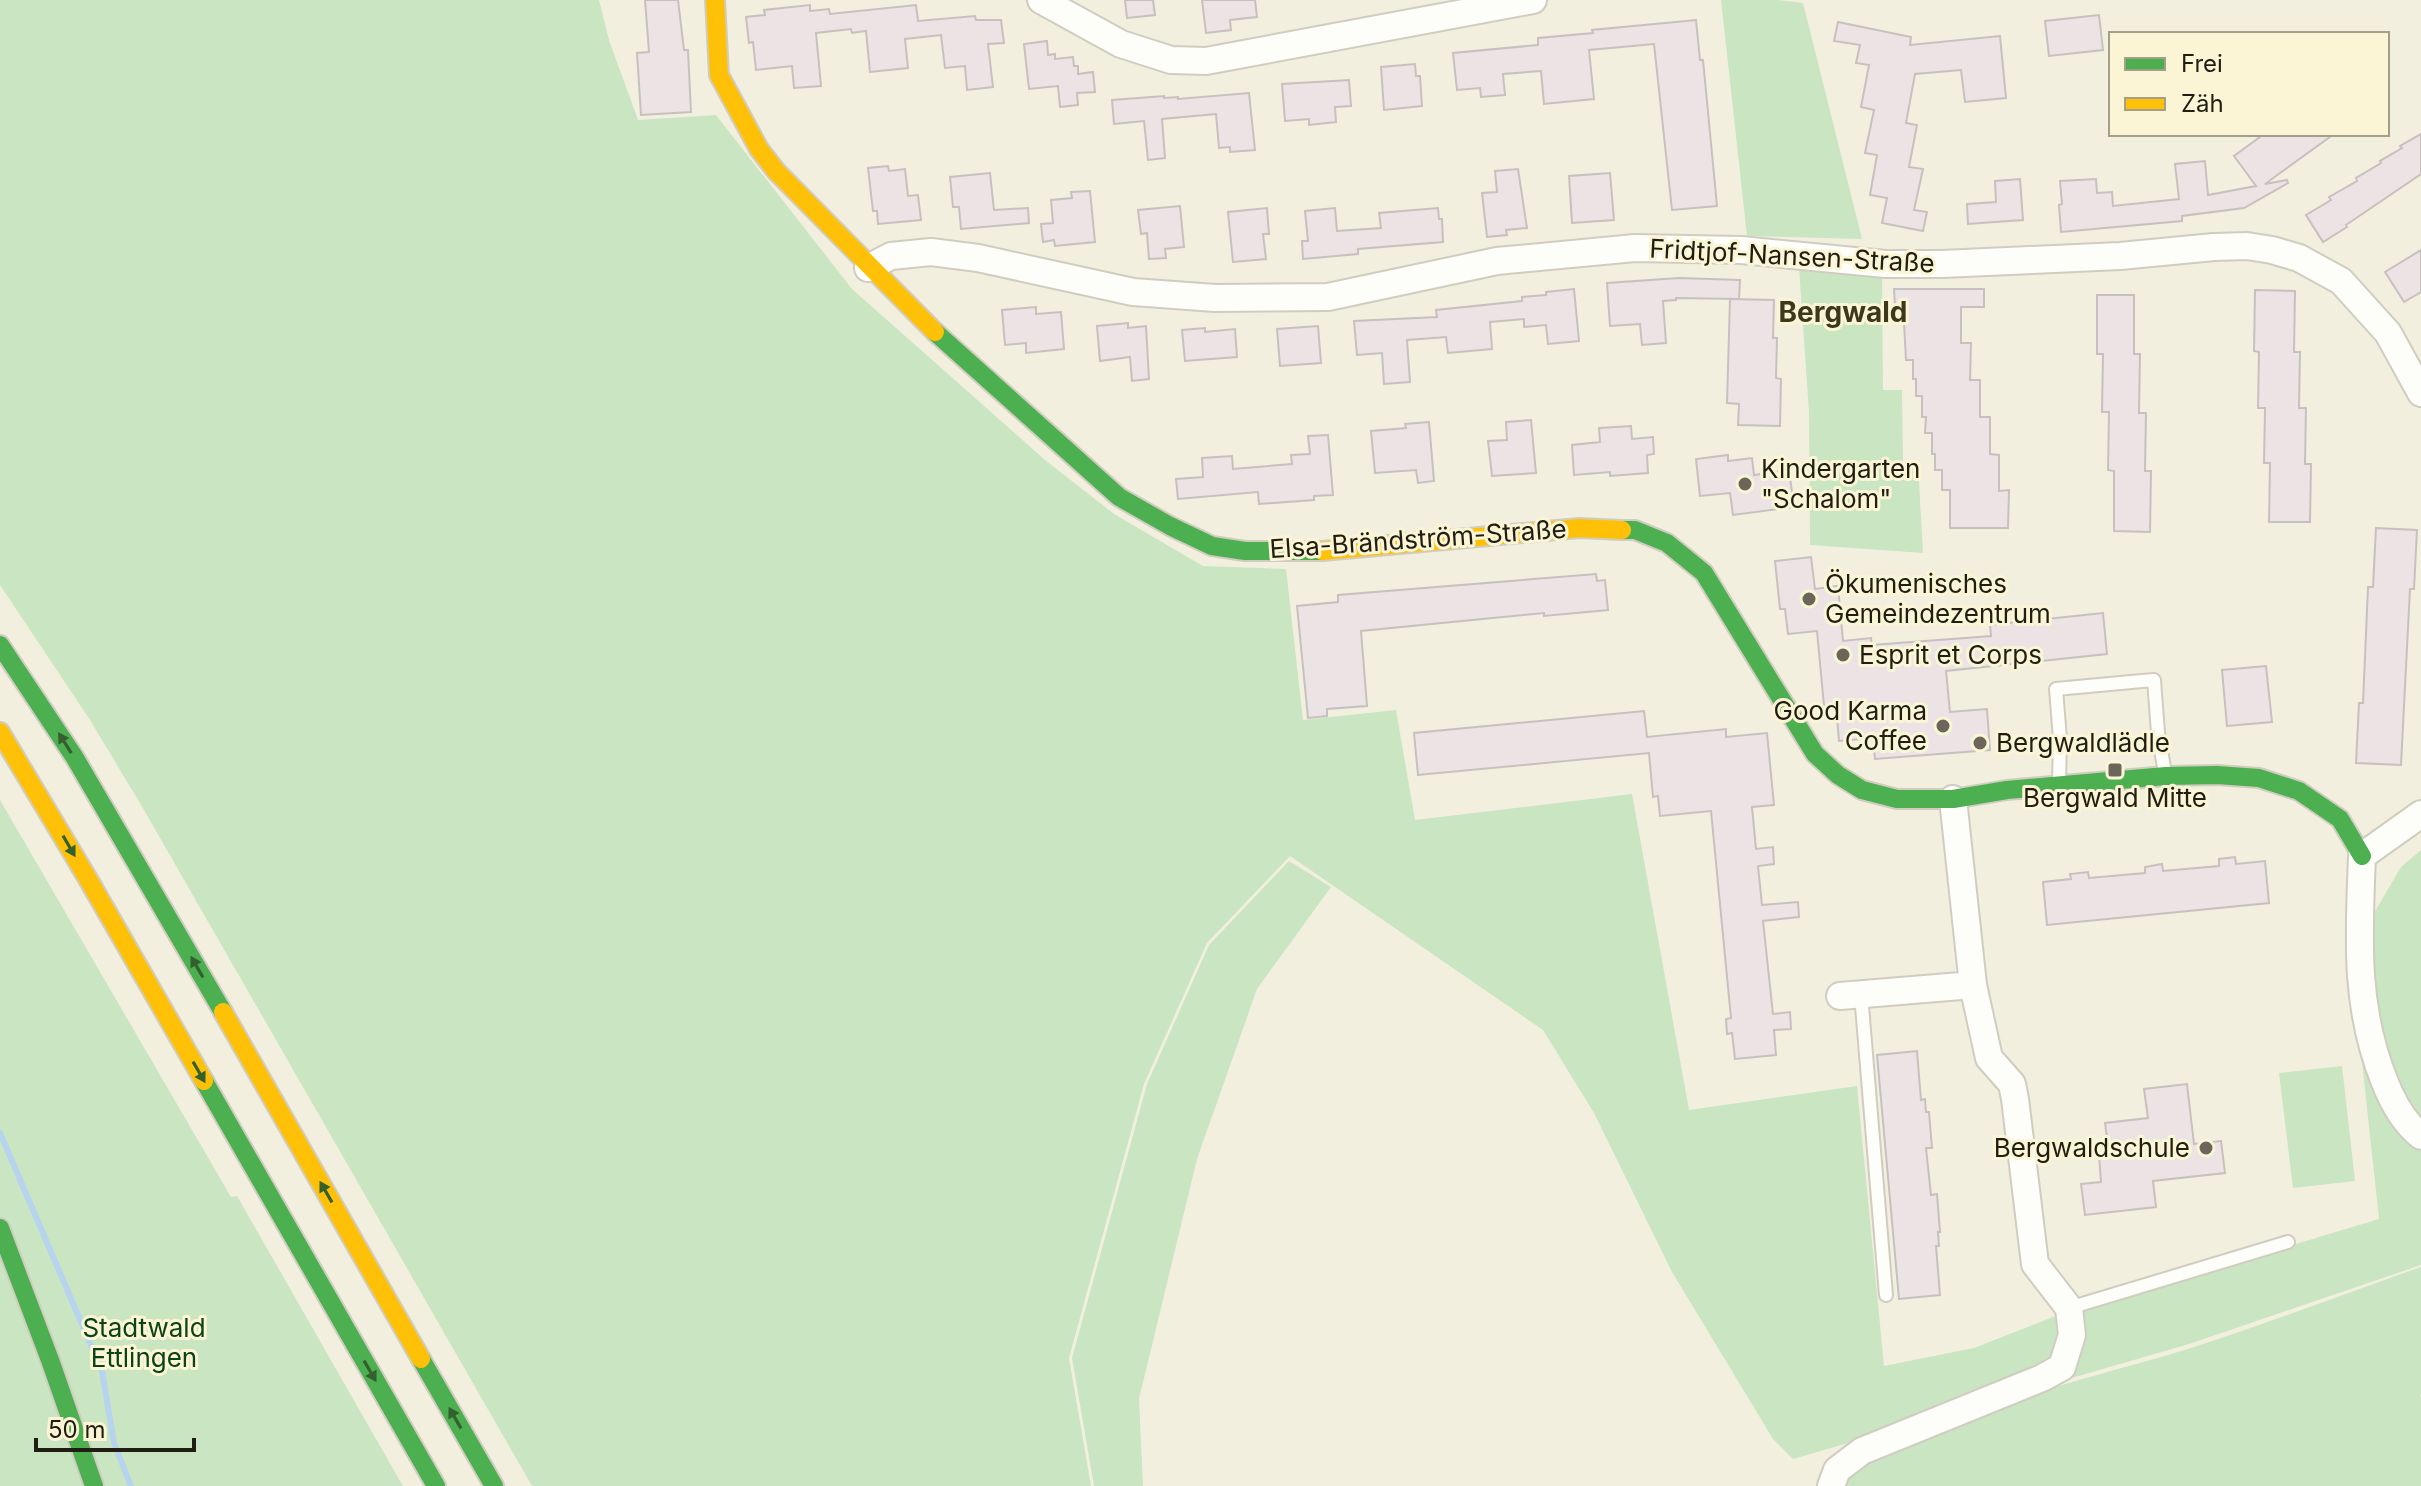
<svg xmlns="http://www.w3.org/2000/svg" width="2421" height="1486" viewBox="0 0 2421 1486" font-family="Inter,sans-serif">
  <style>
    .green { fill: #cae5c2 }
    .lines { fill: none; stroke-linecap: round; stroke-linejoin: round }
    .stream { stroke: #b8d3ed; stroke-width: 6 }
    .building { fill: #ebe3e4; stroke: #c6c1be; stroke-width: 2 }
    .lane-casing { stroke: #d0cdc0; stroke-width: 16 }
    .street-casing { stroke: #d0cdc0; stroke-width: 30 }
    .fast-casing { stroke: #d0cdc0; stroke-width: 22 }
    .slow-casing { stroke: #d0cdc0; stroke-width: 22 }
    .lane { stroke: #fdfdfa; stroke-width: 12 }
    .street { stroke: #fdfdfa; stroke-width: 26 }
    .fast { stroke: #4caf50; stroke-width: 18 }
    .slow { stroke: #ffc107; stroke-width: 18 }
    .oneway { fill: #345f2e }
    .poi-dot { fill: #6a675a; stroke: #fbf5d6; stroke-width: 3 }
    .labels { text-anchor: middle; stroke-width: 6; stroke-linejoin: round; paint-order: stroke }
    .street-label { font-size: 26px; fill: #201e13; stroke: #fbf5d6 }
    .poi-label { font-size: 26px; fill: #201e13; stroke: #fbf5d6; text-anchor: start }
    .park-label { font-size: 26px; fill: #0a4317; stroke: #fbf5d6 }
    .neighbourhood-label { font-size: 28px; font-weight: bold; fill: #3d371e; stroke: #fbf5d6 }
  </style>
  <rect width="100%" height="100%" fill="#f3efde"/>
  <!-- green -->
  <path class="green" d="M0 0H599L609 40 638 120 716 115 852 289 1045 460 1114 514 1203 566 1286 569 1303 720 1396 710 1415 820 1632 794 1689 1110 1857 1086 1884 1366 1974 1348 2053 1317 2379 1219 2361 1052 2367 925 2401 867 2421 850V1265L2189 1344 1793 1459 1773 1439 1672 1272 1594 1113 1543 1030 1290 856 1207 943 1144 1084 1069 1358 1091 1486H532L144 810 90 720 0 585Z
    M1721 0H1778L1803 3 1862 239 1747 236Z
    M1799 268 1882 274 1883 390H1902L1903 463 1918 464 1923 553 1810 545 1809 412Z
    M0 800 231 1197 237 1196 403 1486H0Z
    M1289 861 1331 887 1257 989 1197 1159 1139 1399 1143 1486H1094L1072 1358 1147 1084 1209 945Z
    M2342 1066 2355 1181 2293 1188 2279 1073Z
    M2421 1267V1395L2419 1393 2421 1397V1486H1845C1868 1429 2127 1369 2191 1348 2268 1323 2344 1294 2421 1267Z"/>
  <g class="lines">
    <!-- stream -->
    <path class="stream" d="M0 1133 102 1371 114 1443 131 1486"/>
  </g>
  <!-- building -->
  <path class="building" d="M645 0H678L684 50H688L691 112 641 115 637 53 649 52Z
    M1125 0H1153L1155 15 1127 18Z
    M1202 0H1255L1257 17 1230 20 1231 30 1206 33Z
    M810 5V11L829 9 830 14 916 5 918 21 975 16 976 20H1001L1004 43 988 44 993 87 967 90 965 66 945 68 941 35 905 39 908 68 870 72 866 31 852 33 851 29 816 33 821 86 794 88 792 66 756 70 753 42 749 43 746 17 765 15 764 10Z
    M2099 15 2103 50 2049 56 2045 21Z
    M1696 20 1700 60H1703L1717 206 1672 210 1654 44 1589 50 1594 99 1544 104 1541 71 1503 74 1505 95 1481 97 1480 88 1457 90 1453 53 1538 45V38L1593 33 1592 30Z
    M1838 22 1911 37 1910 45 2000 36 2006 98 1965 102 1961 70 1915 74 1906 123 1917 125 1909 167 1923 169 1914 210 1927 212 1923 231 1882 223 1887 198 1870 195 1877 155 1865 153 1874 110 1861 107 1869 65 1856 63 1860 45 1834 41Z
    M1047 41 1048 55 1055 54V59L1073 57 1074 66H1078V74L1093 72 1095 92 1077 93 1078 105 1060 107 1058 86 1029 89 1024 44Z
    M1415 64 1416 76H1420L1422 106 1384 110 1381 67Z
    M1349 80 1351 106 1335 107 1336 122 1309 125V119L1285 121 1282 84Z
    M1249 93 1255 150 1230 152V147L1219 148 1216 114 1162 119 1165 158 1148 160 1144 121 1114 124 1112 100 1164 96V98L1178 97V99Z
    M2264 134H2334L2265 184 2287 180 2288 183 2244 208 2182 216V221L2061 232 2059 205 2062 204 2060 181 2096 179 2097 193 2112 192 2113 206 2179 199 2175 164 2205 161 2208 195 2256 186 2234 156Z
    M2421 134V174L2346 225 2347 227 2323 242 2306 215 2331 200 2329 197 2357 181 2356 178 2381 163 2380 161 2402 148 2400 146Z
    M888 166 889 171 905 169 908 196 918 195 921 220 878 224 877 211H873L868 168Z
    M1518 169 1527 228 1506 230 1507 235 1487 237 1482 193 1497 192 1495 171Z
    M990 173 994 210 1028 208 1029 223 961 229 959 207H953L950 177Z
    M1610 173 1614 220 1572 223 1569 176Z
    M2020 179 2023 220 1968 224 1967 204 1996 202 1995 181Z
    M1090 191 1095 242 1055 246 1054 240 1043 242 1041 224 1053 223 1051 200 1072 198 1071 192Z
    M1180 206 1184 247 1165 249 1166 258 1149 259 1147 233 1141 234 1138 210Z
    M1267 208 1269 234H1263L1266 259 1233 262 1228 212Z
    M1335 208 1337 231 1381 228 1379 213 1438 208 1439 219H1442L1443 242 1358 249V254L1303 259 1302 241H1308L1305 211Z
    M2421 250V292L2404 302 2385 272Z
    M1679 278 1740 280 1739 299 1676 298V300L1663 301 1666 343 1642 345 1640 324 1610 326 1607 283Z
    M1574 289 1579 341 1548 344 1546 325 1524 327V319L1490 322 1492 349 1448 353 1446 337 1407 340 1410 382 1384 384 1382 353 1357 355 1354 321 1437 317 1436 310 1522 301V297L1546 295V292Z
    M1894 289H1984V307H1961V343H1971L1970 380H1980V417H1990V454L1999 455V491L2009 490 2008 528H1950V490H1942V470H1935V454H1932V433H1925L1926 417H1922V396H1916V379H1913V360H1906L1904 323H1896Z
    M2255 290 2295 291 2294 352H2300L2299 408H2306L2305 464H2311L2310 522H2269L2270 463H2264L2265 408H2258L2259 352 2254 351Z
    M2097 295H2134V354H2140L2139 413H2146L2145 471H2151L2150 532 2114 531V471L2108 470 2109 412H2102L2103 354H2097Z
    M1730 299 1774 300 1773 338H1777L1776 378 1781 379 1780 426 1738 425 1739 404 1727 403Z
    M1036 307V314L1061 312 1064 349 1026 353V343L1005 345 1002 310Z
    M1128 323V328L1146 326 1149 379 1132 381 1130 357 1100 361 1097 326Z
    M1318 326 1321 363 1280 366 1277 329Z
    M1205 328V332L1235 329 1237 357 1185 361 1182 330Z
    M1531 420 1536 473 1492 476 1488 441 1507 440 1506 422Z
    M1429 422 1434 481 1418 483 1416 470 1375 473 1371 431 1406 428 1405 424Z
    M1631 426 1632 439 1653 437 1654 454 1647 455 1648 473 1610 476V472L1574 475 1572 445 1600 442 1599 428Z
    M1328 435 1333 495 1314 496V500L1259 504 1258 492 1178 499 1176 479 1203 477 1202 458 1232 456 1233 469 1292 464 1291 455 1310 454 1308 436Z
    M1728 455V461L1752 458 1754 475 1789 470 1794 507 1733 515 1730 493 1700 496 1696 459Z
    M2376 528 2417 530 2414 589H2410L2401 765 2356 763 2359 703H2363L2368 587H2373Z
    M1811 557 1815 589 1838 586 1843 641 1871 638 1872 645 1991 636 1990 625 2103 613 2107 654 1946 671 1950 712 1987 709 1990 750 1875 759 1873 738 1839 741 1836 705 1824 706 1817 631 1788 634 1785 609H1780L1775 561Z
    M1596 574 1597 581 1605 580 1608 610 1544 616V613L1361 631 1367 706 1327 709V716L1308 718 1297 606 1338 602V595Z
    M2266 666 2272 722 2227 726 2222 670Z
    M1644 711 1647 737 1726 729V737L1767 733 1774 805 1752 807 1756 849 1773 847 1774 864 1758 866 1762 905 1798 902 1799 917 1763 921 1773 1014 1790 1012 1791 1029 1774 1030 1776 1055 1735 1059 1732 1033 1727 1034 1726 1019 1731 1018 1711 811 1660 816 1658 796 1653 797 1649 753 1418 775 1414 733Z
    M2235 857 2236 864 2265 861 2269 903 2047 925 2043 882 2071 879 2070 874 2088 872 2089 878 2145 873V867L2162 864 2163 871 2219 866V859Z
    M1917 1051 1921 1100 1925 1099 1926 1112H1929L1932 1148H1926L1931 1195 1937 1194 1940 1232H1938L1939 1246H1936L1940 1295 1899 1299 1877 1055Z
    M2187 1084 2194 1144 2221 1141 2225 1173 2153 1181 2156 1207 2085 1215 2081 1184 2101 1182 2099 1155 2109 1154 2105 1123 2148 1118 2144 1089Z"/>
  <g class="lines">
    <defs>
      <path id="lane" d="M2059 782 2060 739 2056 689 2142 681 2154 680 2158 733 2165 773
        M1861 994 1886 1295
        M2069 1308 2288 1242"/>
      <path id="street" d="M1041 0 1121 44 1171 60 1206 61 1533 0
        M868 268 891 256 931 252 978 258 1133 292 1215 298 1328 297 1497 261 1635 248 1741 250 1885 264H1942L2120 256 2214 247 2247 246 2272 250 2299 258 2341 281 2388 333 2421 393
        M2421 814 2362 856C2359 935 2354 1005 2384 1080 2392 1101 2403 1122 2421 1136
        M1840 996 1973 985
        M1831 1486 1837 1470 1862 1451 2042 1378 2062 1367 2072 1335 2069 1308 2035 1264 2015 1099 2012 1084 1989 1058 1973 985 1953 799"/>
      <path id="fast" d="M935 332 1119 497 1170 526 1212 546 1245 551H1322
        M1622 530H1635L1667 543 1704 573 1815 754 1838 775 1862 790 1897 799H1953L2007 790 2166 776 2217 775 2259 778 2299 791 2340 819 2362 856
        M0 645 75 758 223 1012
        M204 1081 436 1486
        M0 1228 50 1360 94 1486
        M421 1359 494 1486"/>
      <path id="slow" d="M715 0 719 75 759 149 776 171 935 332
        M1322 551 1579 528 1622 530
        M0 732 88 879 204 1081
        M223 1012 421 1359"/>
    </defs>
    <!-- lane casing -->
    <use href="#lane" class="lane-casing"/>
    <!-- street casing -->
    <use href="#street" class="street-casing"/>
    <!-- fast casing -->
    <use href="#fast" class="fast-casing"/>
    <!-- slow casing -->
    <use href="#slow" class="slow-casing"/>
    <!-- lane -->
    <use href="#lane" class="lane"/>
    <!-- street -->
    <use href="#street" class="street"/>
    <!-- fast -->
    <use href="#fast" class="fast"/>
    <!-- slow -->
    <use href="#slow" class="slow"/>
  </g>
  <!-- one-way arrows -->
  <defs><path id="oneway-solid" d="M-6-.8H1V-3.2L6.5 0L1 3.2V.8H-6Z" transform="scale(2)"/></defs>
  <g class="oneway">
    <use href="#oneway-solid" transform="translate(65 743) rotate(-122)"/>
    <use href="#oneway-solid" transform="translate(69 846) rotate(60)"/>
    <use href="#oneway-solid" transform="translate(197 967) rotate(-120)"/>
    <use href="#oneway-solid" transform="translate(199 1072) rotate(60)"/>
    <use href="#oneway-solid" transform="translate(326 1192) rotate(-120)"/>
    <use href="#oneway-solid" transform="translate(370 1371) rotate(60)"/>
    <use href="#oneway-solid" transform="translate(455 1418) rotate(-120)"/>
  </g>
  <!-- markers -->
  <g class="poi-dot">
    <circle cx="1745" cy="484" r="8"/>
    <circle cx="1809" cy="599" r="8"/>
    <circle cx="1843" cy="655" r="8"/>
    <circle cx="1943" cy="726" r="8"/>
    <circle cx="1980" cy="743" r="8"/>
    <rect x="2107" y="762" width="16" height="16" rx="4"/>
    <circle cx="2206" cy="1148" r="8"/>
  </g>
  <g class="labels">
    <!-- street labels -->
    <g class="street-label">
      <text transform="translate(1792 256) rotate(3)" y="9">Fridtjof-Nansen-Straße</text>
      <text transform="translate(1418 539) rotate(-4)" y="9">Elsa-Brändström-Straße</text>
    </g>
    <!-- poi labels -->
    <g class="poi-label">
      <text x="1761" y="478">Kindergarten<tspan x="1761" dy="30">"Schalom"</tspan></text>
      <text x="1825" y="593">Ökumenisches<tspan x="1825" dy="30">Gemeindezentrum</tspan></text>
      <text x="1859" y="664">Esprit et Corps</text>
      <text x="1927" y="720" text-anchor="end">Good Karma<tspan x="1927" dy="30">Coffee</tspan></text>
      <text x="1996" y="752">Bergwaldlädle</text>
      <text x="2115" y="807" text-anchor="middle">Bergwald Mitte</text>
      <text x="2190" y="1157" text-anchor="end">Bergwaldschule</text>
    </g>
    <!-- park labels -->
    <g class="park-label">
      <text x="144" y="1337">Stadtwald<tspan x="144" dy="30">Ettlingen</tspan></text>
    </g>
    <!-- neighbourhood labels -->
    <g class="neighbourhood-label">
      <text x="1843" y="322">Bergwald</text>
    </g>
  </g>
  <!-- legend -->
  <rect x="2109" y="32" width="280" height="104" fill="#fbf5d6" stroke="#a39f88" stroke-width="2"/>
  <rect x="2125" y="58" width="40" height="12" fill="#4caf50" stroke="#a39f88" stroke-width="2"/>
  <text x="2181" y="72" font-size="24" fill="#201e13">Frei</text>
  <rect x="2125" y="98" width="40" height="12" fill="#ffc107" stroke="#a39f88" stroke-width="2"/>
  <text x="2181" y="112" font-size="24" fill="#201e13">Zäh</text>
  <!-- scale -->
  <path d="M36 1438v12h158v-12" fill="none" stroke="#201e13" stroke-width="4"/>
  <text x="48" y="1438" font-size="24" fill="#201e13" stroke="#fbf5d6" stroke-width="6" paint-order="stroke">50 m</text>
</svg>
